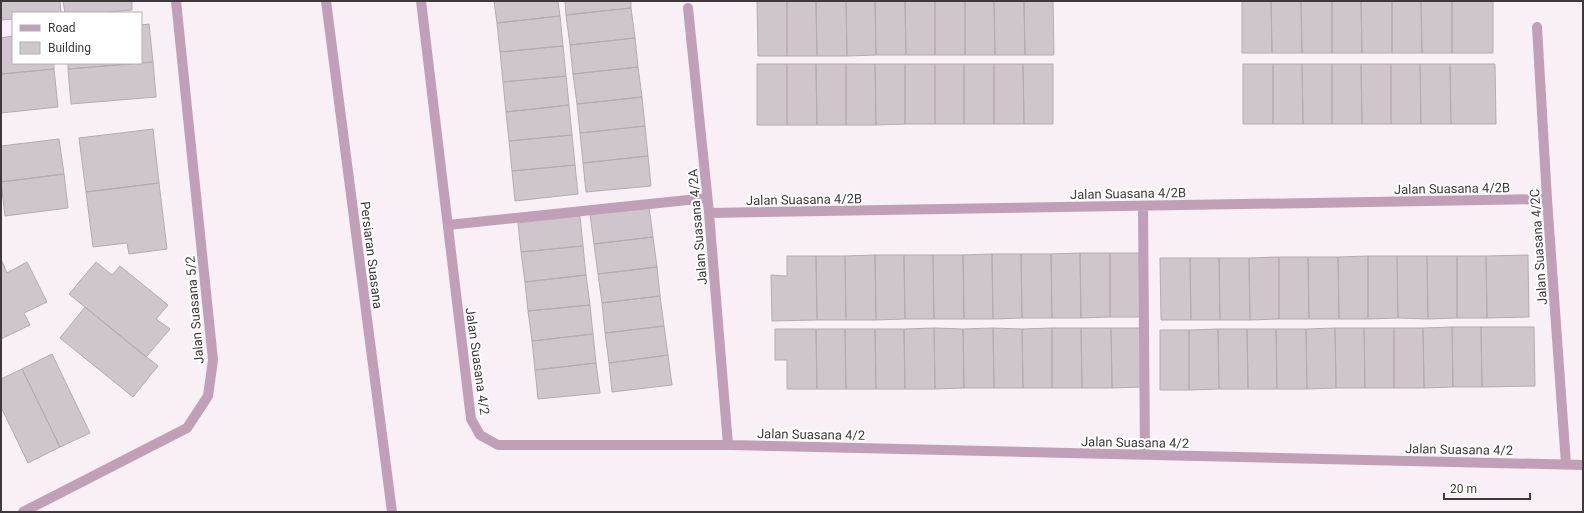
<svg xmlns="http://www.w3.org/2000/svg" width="1584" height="513" viewBox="0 0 1584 513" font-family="Roboto,sans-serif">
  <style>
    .building { fill: #cfc5cc; stroke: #b5abb2 }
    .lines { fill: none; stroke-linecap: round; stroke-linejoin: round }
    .minor { stroke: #c1a0b7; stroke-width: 10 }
    .labels { text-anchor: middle; stroke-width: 4; stroke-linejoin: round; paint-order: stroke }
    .street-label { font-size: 13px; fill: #3d393c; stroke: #fff }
  </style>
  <rect width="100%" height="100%" fill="#f9eff6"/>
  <!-- building -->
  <path class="building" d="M1 1H60L61 13H13V19L1 20Z
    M63 1H132V10L99 13H65Z
    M494 1H558L560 16 497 23Z
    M565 1H631V8L566 15Z
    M757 1H787V56H758Z
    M787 1H816L817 56H787Z
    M816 1H846L847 56H817Z
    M846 1H875L876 55 847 56Z
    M875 1H905L906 55H876Z
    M905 1H935V55H906Z
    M935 1H965V55H935Z
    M965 1H994L995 55H965Z
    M994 1H1024L1025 55H995Z
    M1024 1H1053L1054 55H1025Z
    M1242 1H1271L1272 53H1242Z
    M1271 1H1301L1302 53H1272Z
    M1301 1H1332V53H1302Z
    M1332 1H1361L1362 53H1332Z
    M1361 1H1392V53H1362Z
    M1392 1H1421L1422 53H1392Z
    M1421 1H1452V53H1422Z
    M1452 1H1493V53H1452Z
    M631 8 635 38 570 45 566 15Z
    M560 16 563 46 500 52 497 23Z
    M149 24 153 62 68 69V63H141V25Z
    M13 36V63H54V69L1 74V38Z
    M635 38 638 67 573 74 570 45Z
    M563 46 566 76 503 82 500 52Z
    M153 62 156 97 71 104 68 69Z
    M757 64H787V125H757Z
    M787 64H816L817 125H787Z
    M816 64H846V125H817Z
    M846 64H875L876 125H846Z
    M875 64H905V124L876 125Z
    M905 64H935V124H905Z
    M935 64H964V124H935Z
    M964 64H994V124H964Z
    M994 64H1023L1024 124H994Z
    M1023 64H1053V124H1024Z
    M1243 64H1273V124H1243Z
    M1273 64H1302L1303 124H1273Z
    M1302 64H1332V124H1303Z
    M1332 64H1361L1362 124H1332Z
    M1361 64H1391V124H1362Z
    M1391 64H1420L1421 124H1391Z
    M1420 64H1450L1451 124H1421Z
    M1450 64H1495L1496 124H1451Z
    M638 67 642 97 577 104 573 74Z
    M54 69 58 107 1 113V74Z
    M566 76 569 105 506 112 503 82Z
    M642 97 645 126 580 133 577 104Z
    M569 105 572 135 509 141 506 112Z
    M645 126 648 156 583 163 580 133Z
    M153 129 159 183 86 192 79 138Z
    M572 135 575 165 512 171 509 141Z
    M59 139 64 174 1 182V146Z
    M648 156 651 186 586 192 583 163Z
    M575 165 578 194 515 201 512 171Z
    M64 174 68 208 5 216 1 182Z
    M159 183 167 249 129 254 127 243 93 247 86 192Z
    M649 207 653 237 594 244 590 214Z
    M580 216 583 246 521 252 518 223Z
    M653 237 657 267 598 274 594 244Z
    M583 246 586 275 525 282 521 252Z
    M1080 253 1081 318H1052L1051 254Z
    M1080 253H1110V317L1081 318Z
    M1110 253H1139L1140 317H1110Z
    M992 254 993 319H964L963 255Z
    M992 254H1021L1022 318 993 319Z
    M1021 254H1051L1052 318H1022Z
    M875 255 876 320H846L845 256Z
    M875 255H904L905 319 876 320Z
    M904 255H933L934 319H905Z
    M933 255H963L964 319H934Z
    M1528 255 1529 317 1487 318 1486 256Z
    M787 256H816L817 320 772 321 771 275 787 276Z
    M816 256H845L846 320H817Z
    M1368 256V319H1339L1338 257Z
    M1368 256H1397L1398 318 1368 319Z
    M1397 256H1427L1428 319 1398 318Z
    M1427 256H1457V318L1428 319Z
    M1457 256H1486L1487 318H1457Z
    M1279 257V319L1250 320 1249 258Z
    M1279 257H1308L1309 319H1279Z
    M1308 257H1338L1339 319H1309Z
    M1160 258H1190L1191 320H1161Z
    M1190 258H1219L1220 320H1191Z
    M1219 258H1249L1250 320H1220Z
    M1 259 7 273 27 262 47 302 24 313 30 325 1 339Z
    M96 262 112 275 120 266 168 305 156 319 170 329 146 357 69 294Z
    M657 267 660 296 602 303 598 274Z
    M586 275 590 305 528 311 525 282Z
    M660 296 664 326 605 333 602 303Z
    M590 305 593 334 532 341 528 311Z
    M85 307 158 366 133 397 60 338Z
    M664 326 668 355 609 363 605 333Z
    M1452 327 1453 387 1424 388 1423 328Z
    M1452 327H1481L1482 387H1453Z
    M1481 327H1534L1535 386 1482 387Z
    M934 328 935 389H905L904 329Z
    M934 328 963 329 964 388 935 389Z
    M993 328 994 388H964L963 329Z
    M993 328 1022 329 1023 388H994Z
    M1052 328V388H1023L1022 329Z
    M1052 328H1081L1082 388H1052Z
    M1081 328H1111L1112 388H1082Z
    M1111 328H1140L1141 387 1112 388Z
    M1335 328 1336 388 1307 389 1306 329Z
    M1335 328H1364L1365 388H1336Z
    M1364 328H1394V388H1365Z
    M1394 328H1423L1424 388H1394Z
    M775 329H816L817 389H787V360H775Z
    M816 329H845L846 389H817Z
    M845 329H875L876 389H846Z
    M875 329H904L905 389H876Z
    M1218 329 1219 389 1189 390V330Z
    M1218 329H1247L1248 389H1219Z
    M1247 329H1276L1277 389H1248Z
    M1276 329H1306L1307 389H1277Z
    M1160 330H1189V390H1160Z
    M593 334 596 363 535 370 532 341Z
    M52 354 90 433 60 447 22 369Z
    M668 355 672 385 612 392 609 363Z
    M596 363 600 393 538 399 535 370Z
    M22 369 60 447 28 463 1 407V379Z"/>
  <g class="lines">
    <!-- minor -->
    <path class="minor" d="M326 1 392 512
      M421 1 471 419 480 435 498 445H728L1583 465
      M688 8 709 213 728 445
      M1537 27 1547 199 1566 464
      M1143 206 1145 455
      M709 213 1547 199
      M448 225 707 198
      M23 512 187 428 208 396 213 360 176 1"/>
  </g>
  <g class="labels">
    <!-- street labels -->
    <g class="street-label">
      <text transform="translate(1452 188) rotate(-1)" y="5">Jalan Suasana 4/2B</text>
      <text transform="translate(1128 193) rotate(-1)" y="5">Jalan Suasana 4/2B</text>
      <text transform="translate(804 199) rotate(-1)" y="5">Jalan Suasana 4/2B</text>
      <text transform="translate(697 227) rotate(-95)" y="5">Jalan Suasana 4/2A</text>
      <text transform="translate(1538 247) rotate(-94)" y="5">Jalan Suasana 4/2C</text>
      <text transform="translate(372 255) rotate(83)" y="5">Persiaran Suasana</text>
      <text transform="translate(194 310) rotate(-95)" y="5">Jalan Suasana 5/2</text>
      <text transform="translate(478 361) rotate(82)" y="5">Jalan Suasana 4/2</text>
      <text transform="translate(811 434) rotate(1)" y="5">Jalan Suasana 4/2</text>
      <text transform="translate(1135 442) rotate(1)" y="5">Jalan Suasana 4/2</text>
      <text transform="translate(1459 449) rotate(1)" y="5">Jalan Suasana 4/2</text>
    </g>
  </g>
  <!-- border -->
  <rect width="1584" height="513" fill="none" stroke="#3d393c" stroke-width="4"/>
  <!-- legend -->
  <rect x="12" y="12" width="130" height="52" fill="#ffffff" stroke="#b1b0b1"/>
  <rect x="20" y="25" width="20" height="6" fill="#c1a0b7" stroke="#b1b0b1"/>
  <text x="48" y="32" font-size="12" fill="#3d393c">Road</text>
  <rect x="20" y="42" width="20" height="12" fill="#cfc5cc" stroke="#b1b0b1"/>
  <text x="48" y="52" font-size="12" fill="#3d393c">Building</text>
  <!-- scale -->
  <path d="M1444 493v6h86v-6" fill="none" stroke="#3d393c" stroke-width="2"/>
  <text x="1450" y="493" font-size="12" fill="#3d393c" stroke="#ffffff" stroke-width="3" paint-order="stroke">20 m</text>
</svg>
